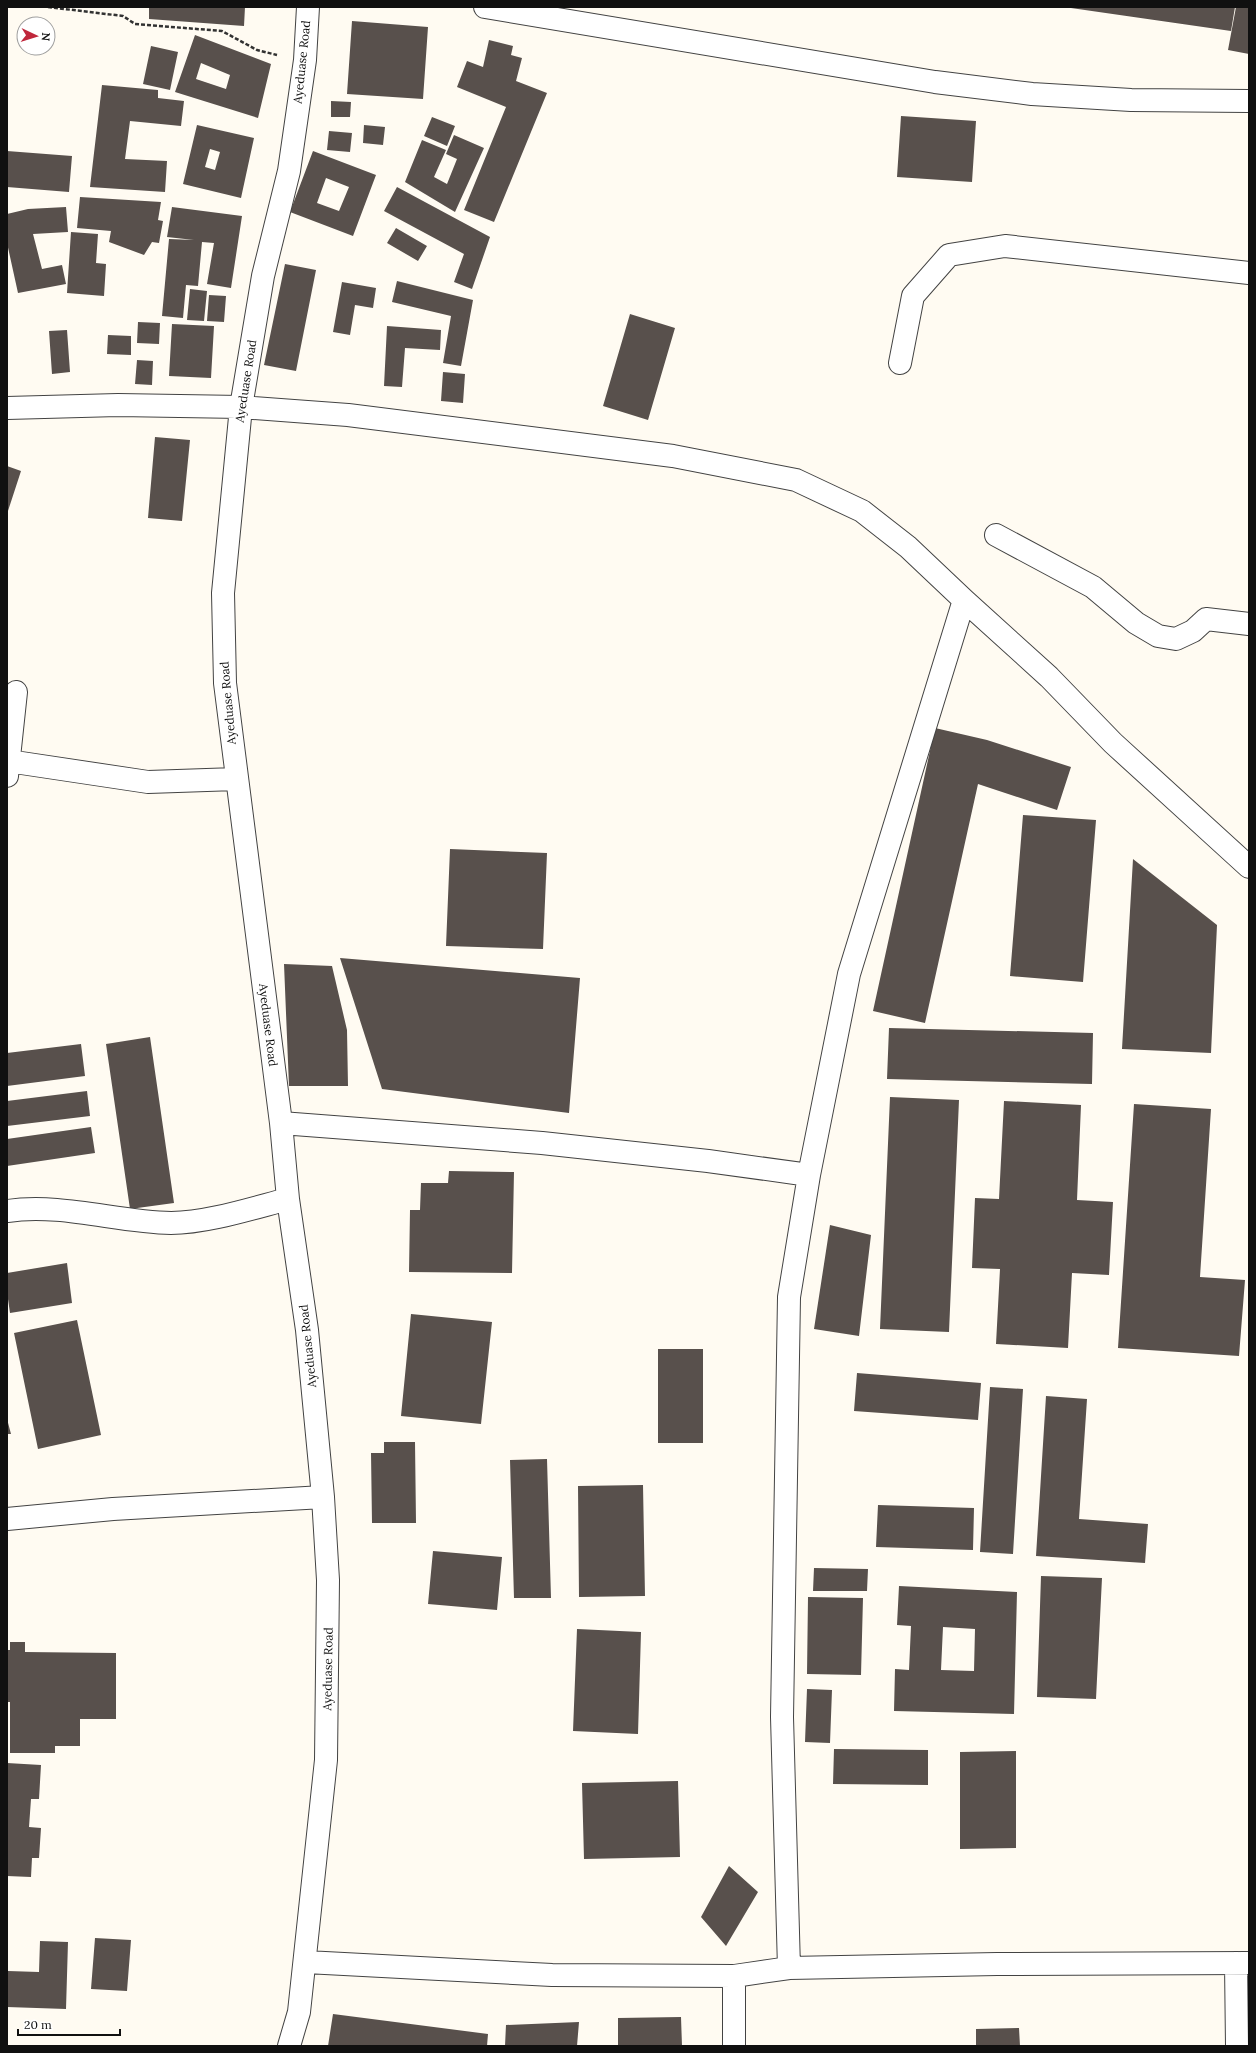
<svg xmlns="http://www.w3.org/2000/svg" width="1256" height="2053" viewBox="0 0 1256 2053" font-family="Lora,serif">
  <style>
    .building { fill: #58504c; fill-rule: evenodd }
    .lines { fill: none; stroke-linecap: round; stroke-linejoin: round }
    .minor-casing { stroke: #434343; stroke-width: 24 }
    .path { stroke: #323232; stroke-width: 2.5; stroke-dasharray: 4 2; stroke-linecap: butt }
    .minor { stroke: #fff; stroke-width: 22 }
    .labels { text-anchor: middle; stroke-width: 4; stroke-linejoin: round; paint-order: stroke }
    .street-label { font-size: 12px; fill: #101010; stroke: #fff }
  </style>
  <rect width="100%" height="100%" fill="#fffbf2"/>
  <!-- building -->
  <path class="building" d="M149 7H245L244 26 149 19Z
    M1064 7H1235L1231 31Z
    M1236 7H1249V54L1228 50Z
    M352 21 428 27 423 99 347 94Z
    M195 35 271 64 258 118 175 92ZM201 63 230 75 226 89 196 79Z
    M489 40 513 46 511 55 522 58 516 81 547 93 494 222 464 210 506 107 457 87 467 61 483 67Z
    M151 46 178 52 170 90 143 84Z
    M102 85 158 90V98L184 101 181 126 130 121 125 159 167 161 165 192 90 187Z
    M331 101 351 102 350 117H331Z
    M901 116 976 121 972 182 897 177Z
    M432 117 455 126 447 146 424 136Z
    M197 125 254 138 241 198 183 184ZM210 149 220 152 215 170 205 167Z
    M364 125 385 127 383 145 363 143Z
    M329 131 352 133 350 152 327 150Z
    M454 135 484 148 455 212 405 182 422 140 446 150 434 177 447 184 457 159 446 154Z
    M7 151 72 156 69 192 7 187Z
    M313 151 376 175 353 236 290 212ZM326 178 349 187 339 211 317 203Z
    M397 187 490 237 472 289 454 282 464 254 384 211Z
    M80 197 161 202 158 220 163 221 159 243 152 242 144 255 109 242 111 231 77 228Z
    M66 207 68 232 33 234 42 269 62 265 66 284 18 293 7 243V214L28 209Z
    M172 207 242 216 231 288 207 284 214 243 202 242 198 286 186 285 183 318 162 316 169 239 194 240 167 237Z
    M396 228 427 246 418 261 387 243Z
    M71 232 98 234 96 263 106 264 104 296 67 293Z
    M285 264 316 270 296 371 264 365Z
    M397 281 473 300 461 366 443 363 451 316 392 302Z
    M342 282 376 288 373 308 355 305 350 335 333 332Z
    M190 289 207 291 204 321 187 320Z
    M209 295 226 296 224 322 207 321Z
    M630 314 675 328 648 420 603 406Z
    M138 322 160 323 159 344 137 343Z
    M172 324 214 326 211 378 169 376Z
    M387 326 441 330 440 350 405 348 402 387 384 386Z
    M67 330 70 372 52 374 49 331Z
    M108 335 131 336V355L107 354Z
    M137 360 153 361 152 385 135 384Z
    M443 372 465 374 463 403 441 401Z
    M155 437 190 440 182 521 148 518Z
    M7 466 21 471 7 514Z
    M935 728 987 740 1071 767 1057 810 978 784 925 1023 873 1011Z
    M1023 815 1096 820 1083 982 1010 976Z
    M450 849 547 853 543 949 446 946Z
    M1133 859 1217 925 1211 1053 1122 1049Z
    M340 958 580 978 569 1113 382 1089Z
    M284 964 332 966 347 1030 348 1086H289Z
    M889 1028 1093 1033 1092 1084 887 1079Z
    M150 1037 174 1203 130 1209 106 1044Z
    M81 1044 85 1076 7 1086V1053Z
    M87 1091 90 1116 7 1126V1101Z
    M890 1097 959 1100 949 1332 880 1329Z
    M1004 1101 1081 1105 1077 1200 1113 1202 1109 1275 1072 1273 1068 1348 996 1344 1000 1269 972 1268 975 1198 999 1199Z
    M1134 1104 1211 1109 1200 1277 1245 1280 1239 1356 1118 1348Z
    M91 1127 95 1153 7 1166V1139Z
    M449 1171 514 1172 512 1273 409 1272 410 1210H420L421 1183H448Z
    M830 1225 871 1235 859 1336 814 1329Z
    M67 1263 72 1303 10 1313 7 1292V1273Z
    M411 1314 492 1322 481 1424 401 1416Z
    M77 1320 101 1435 38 1449 14 1333Z
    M658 1349H703V1443H658Z
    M857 1373 981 1383 978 1420 854 1411Z
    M990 1387 1023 1389 1013 1554 980 1552Z
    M1046 1396 1087 1399 1079 1519 1148 1524 1145 1563 1036 1556Z
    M7 1419 11 1434H7Z
    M384 1442H415L416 1523H372L371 1453H384Z
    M547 1459 551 1598H514L510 1460Z
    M643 1485 645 1596 579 1597 578 1486Z
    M878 1505 974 1508 973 1550 876 1547Z
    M433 1551 502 1557 497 1610 428 1604Z
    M814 1568 868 1569 867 1591H813Z
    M1041 1576 1102 1578 1096 1699 1037 1697Z
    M899 1586 1017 1592 1014 1714 894 1711 895 1669 909 1670 911 1626 897 1625ZM943 1627 975 1629 974 1671 941 1670Z
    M808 1597 863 1598 861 1675 807 1674Z
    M577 1629 641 1632 638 1734 573 1731Z
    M10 1642H25V1652L116 1653V1719H80V1746H55V1753H10V1702H7V1650H10Z
    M807 1689 832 1690 830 1743 805 1742Z
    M834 1749 928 1750V1785L833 1784Z
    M1016 1751V1848L960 1849V1752Z
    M7 1763 41 1765 39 1799H31L29 1827 41 1828 39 1858H32L31 1877 7 1876Z
    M678 1781 680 1857 584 1859 582 1783Z
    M729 1866 758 1892 726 1946 701 1917Z
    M95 1938 131 1940 127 1991 91 1989Z
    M40 1941 68 1942 66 2009 7 2007 8 1971 39 1972Z
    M333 2014 488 2034 487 2046H328Z
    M681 2017 682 2046H618V2018Z
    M579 2022 577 2046H505L506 2025Z
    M1019 2028 1020 2046H976V2029Z"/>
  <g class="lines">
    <defs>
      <path id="minor" d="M485 7 935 82 1032 94 1131 100 1249 101
        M900 363 913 296 949 255 1005 246 1249 273
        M7 408 118 405 241 407 348 415 673 456 796 480 862 511 908 547 964 600 1049 677 1113 743 1249 867
        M996 535 1093 587 1136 623 1158 636 1176 639 1193 631 1206 619 1249 624
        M8 761 148 782 236 779
        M7 776 16 692
        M281 1123 542 1143 708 1161 809 1175
        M7 1211C62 1203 117 1222 171 1223 207 1223 253 1208 288 1199
        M7 1519 113 1509 323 1497
        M306 1962 552 1975 734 1976 789 1968 997 1964 1249 1963
        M1236 1963 1237 2046
        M789 1968 782 1717 789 1297 809 1175 849 974 964 600
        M734 1976V2046
        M289 2046 299 2012 326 1760 328 1580 323 1497 307 1330 288 1199 281 1123 225 683 223 593 241 407 263 276 289 171 305 60 308 7"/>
    </defs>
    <!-- minor casing -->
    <use href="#minor" class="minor-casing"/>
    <!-- path -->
    <path class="path" d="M48 7 123 16 135 24 222 31 257 50 277 55"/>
    <!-- minor -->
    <use href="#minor" class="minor"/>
  </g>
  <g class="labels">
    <!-- street labels -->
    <g class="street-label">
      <text transform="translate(302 62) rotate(-84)" y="4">Ayeduase Road</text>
      <text transform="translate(246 381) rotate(-81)" y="4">Ayeduase Road</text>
      <text transform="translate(228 703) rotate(-95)" y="4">Ayeduase Road</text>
      <text transform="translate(268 1025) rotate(83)" y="4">Ayeduase Road</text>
      <text transform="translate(308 1346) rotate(-96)" y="4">Ayeduase Road</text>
      <text transform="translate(328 1669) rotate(-89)" y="4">Ayeduase Road</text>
    </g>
  </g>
  <!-- border -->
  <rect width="1256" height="2053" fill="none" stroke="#101010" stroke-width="16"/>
  <!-- north arrow -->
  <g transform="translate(36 36) rotate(94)"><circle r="19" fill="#ffffff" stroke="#9f9f9f"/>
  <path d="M0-3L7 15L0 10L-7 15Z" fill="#c0273b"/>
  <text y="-6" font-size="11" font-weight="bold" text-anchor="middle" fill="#101010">N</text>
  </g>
  <!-- scale -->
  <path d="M18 2029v6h102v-6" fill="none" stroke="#101010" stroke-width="2"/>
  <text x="24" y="2029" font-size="12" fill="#101010" stroke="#ffffff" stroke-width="3" paint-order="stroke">20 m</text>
</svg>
